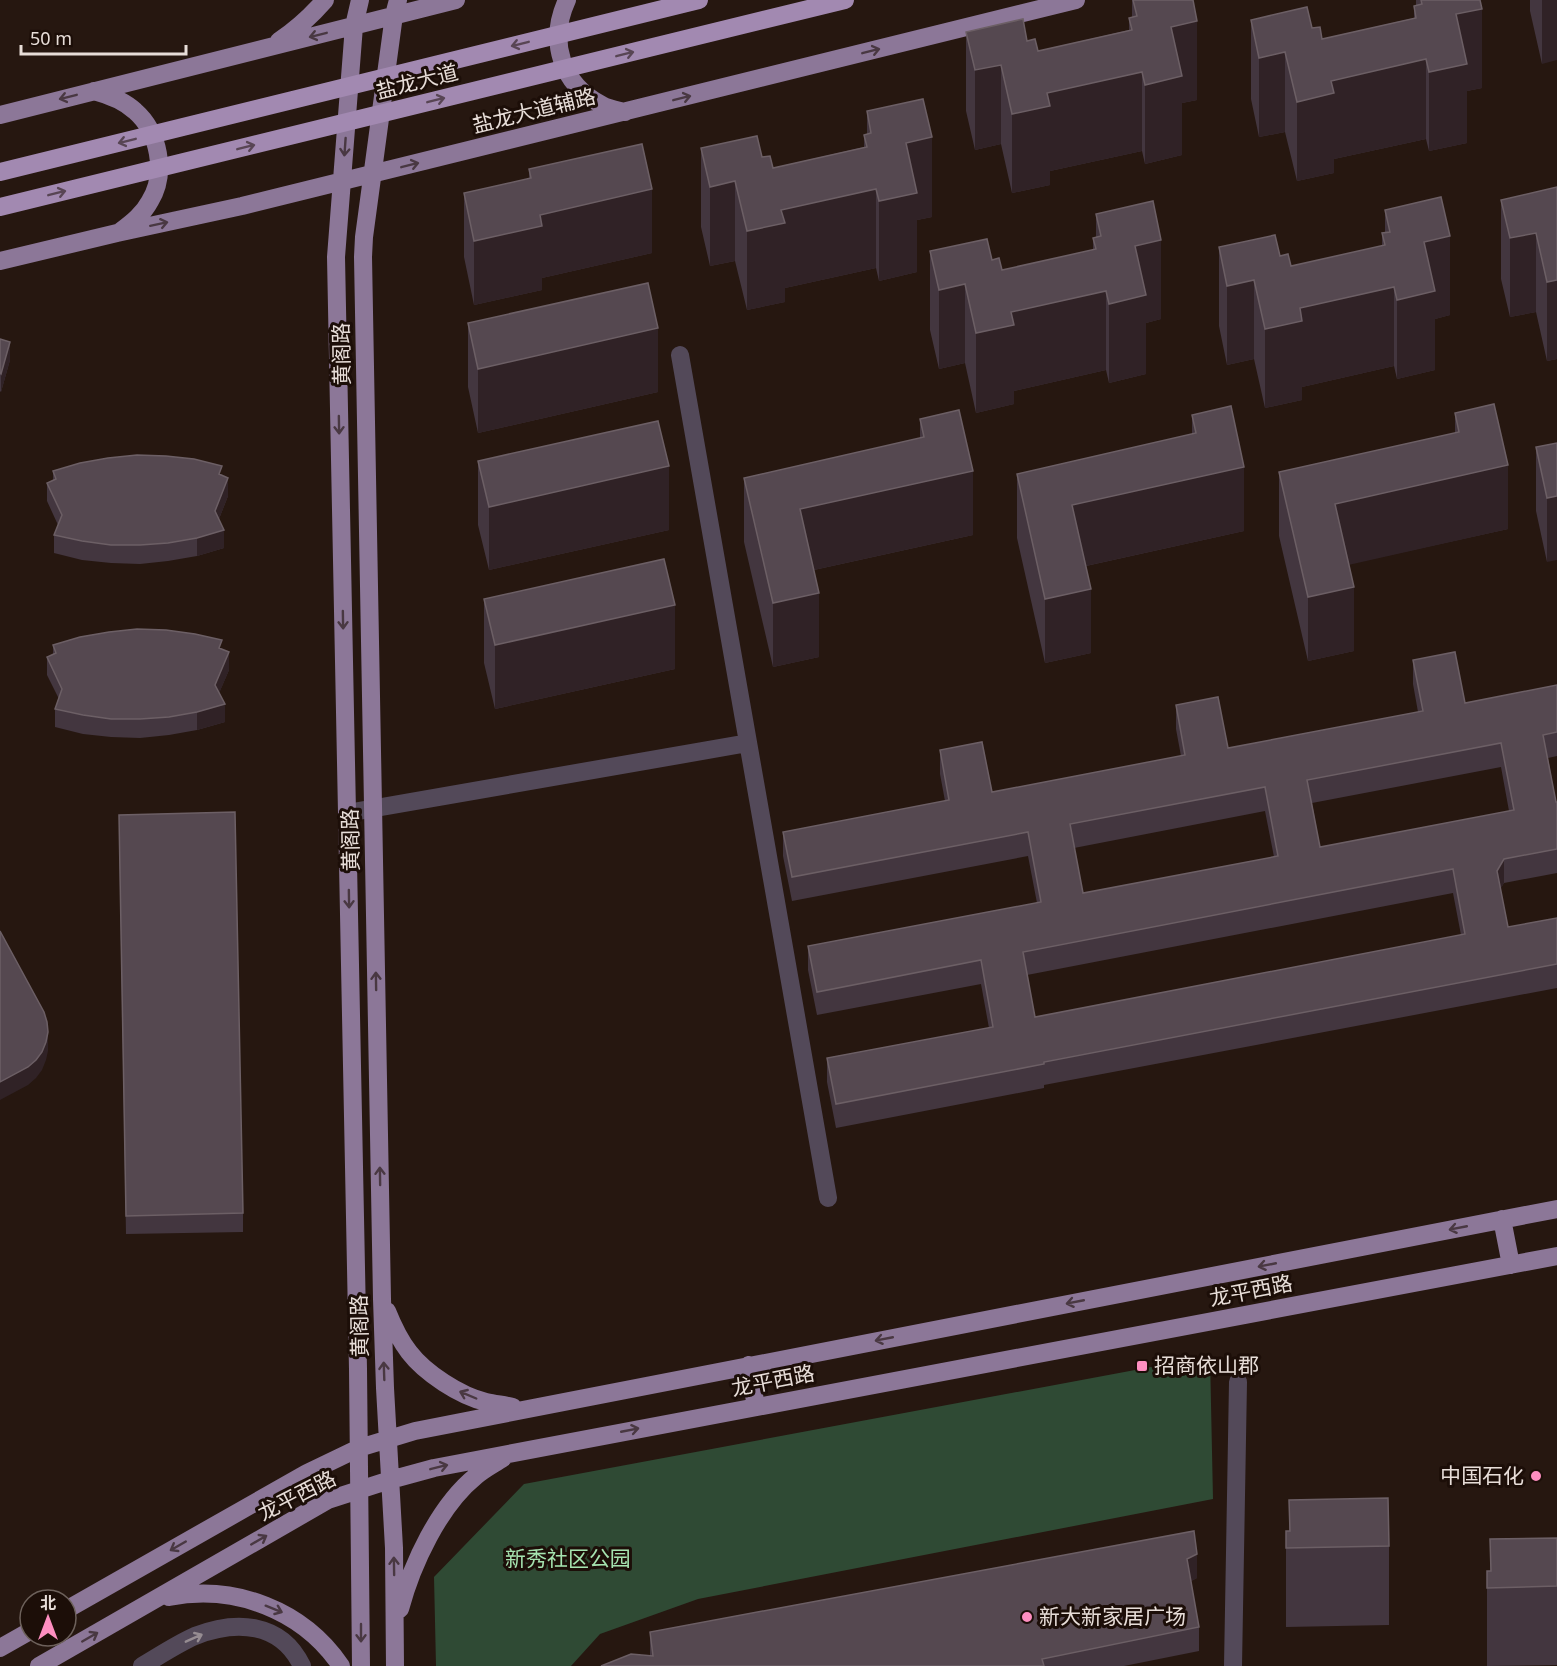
<svg xmlns="http://www.w3.org/2000/svg" width="1557" height="1666" viewBox="0 0 1557 1666" font-family="'Noto Sans','Noto Sans SC',sans-serif">
  <style>
    .green { fill: #2f4a34 }
    .lines { fill: none; stroke-linecap: round; stroke-linejoin: round }
    .minor { stroke: #534959; stroke-width: 18 }
    .major { stroke: #8c7798; stroke-width: 18 }
    .highway-bridge { stroke: #a289b1; stroke-width: 18 }
    .wall { fill: #43363f; fill-rule: evenodd }
    .shaded-wall { fill: #302226 }
    .building { fill: #554850; stroke: #6c5f65; stroke-width: 1.5; fill-rule: evenodd }
    .oneway { stroke: #493842 }
    .oneway2 { stroke: #584554 }
    .oneway3 { stroke: #968c92 }
    .poi-dot { fill: #fd8ec0; stroke: #1c0e08; stroke-width: 2 }
    .labels { text-anchor: middle; stroke-width: 6; stroke-linejoin: round; paint-order: stroke }
    .street-label { font-size: 21px; fill: #e7ddd8; stroke: #1c0e08 }
    .poi-label { font-size: 21px; fill: #e7ddd8; stroke: #1c0e08; text-anchor: start }
    .park-label { font-size: 21px; fill: #a5e3af; stroke: #1c0e08 }
  </style>
  <rect width="100%" height="100%" fill="#261710"/>
  <!-- green -->
  <path class="green" d="M1210 1356 1213 1499 698 1599 600 1634 571 1666H436L434 1577 524 1484Z"/>
  <g class="lines">
    <!-- minor -->
    <path class="minor" d="M680 355 828 1198
      M347 813 748 743
      M142 1666C159 1656 177 1644 195 1636 236 1620 281 1622 302 1666
      M1233 1666 1238 1382"/>
    <!-- major -->
    <path class="major" d="M360 0 354 26 336 257 358 1369 361 1666
      M567 0C548 41 561 84 602 105 609 109 617 110 625 112
      M279 41C297 29 311 16 325 0
      M94 91C109 95 123 100 135 111 159 132 167 173 150 201 143 214 133 222 121 231
      M0 115 456 0
      M0 261 117 233 242 206 1076 0
      M1502 1219 1511 1265
      M387 1311C393 1326 399 1339 409 1352 425 1373 460 1396 486 1402 495 1404 504 1405 513 1407
      M749 1365 756 1407
      M169 1597C235 1584 303 1610 341 1666
      M400 1609C412 1564 439 1506 476 1476 484 1469 494 1464 503 1458
      M66 1610 307 1473 359 1448 415 1431 1557 1209
      M0 1648 30 1631
      M39 1666 328 1500 390 1480 434 1468 1557 1256
      M395 1666 394 1548 385 1388 382 1299 363 257 364 237 394 15 398 0"/>
    <!-- highway-bridge -->
    <path class="highway-bridge" d="M0 172 699 0
      M0 207 845 0"/>
  </g>
  <!-- wall -->
  <path class="wall" d="M1132 0H1193L1197 100 1182 103V155L1145 164 1142 151 1050 171V185L1012 193 1001 144 975 150 966 111V32L1027 41 1038 51 1129 30V18L1132 17Z
    M1416 0H1480L1482 88 1467 91V143L1429 151 1426 139 1334 159V173L1297 181 1285 132 1259 137 1251 99V20L1312 28 1322 39 1414 18V6L1416 5Z
    M1530 0H1557L1542 64 1530 11Z
    M867 111 932 217 917 220V272L879 281 876 268 785 288V302L747 310 735 261 710 266 701 227V148L762 157 773 168 864 147V135L867 134Z
    M529 169 652 253 542 278V290L474 305 464 257V193L529 179Z
    M1557 187V359L1547 361 1536 312 1510 317 1501 279V200Z
    M1385 210 1450 315 1435 319V370L1397 379 1394 366 1302 387V400L1265 408 1254 359 1227 365 1219 326V247L1280 256 1291 266 1382 246V233H1385Z
    M1096 214 1161 319 1146 323V374L1109 383 1106 370 1014 391V404L976 413 965 363 939 369 930 330V251L992 260 1002 270 1093 250V238L1096 237Z
    M468 323 658 392 478 433 468 387Z
    M0 339 10 360 1 392 0 391Z
    M1455 413 1508 529 1349 564 1354 651 1308 661 1279 536V472L1455 433Z
    M1192 415 1244 531 1086 566 1091 653 1045 663 1017 538V474L1192 434Z
    M920 419 973 535 814 570 819 657 773 667 744 542V478L920 438Z
    M1557 443 1547 562 1536 511V447Z
    M478 461 669 530 489 570 478 525Z
    M53 471 222 475 228 496 219 519 224 548 197 556 168 561 140 564 111 563 82 560 54 553V535L58 525 47 501V483L53 480Z
    M484 599 675 669 495 709 484 663Z
    M53 645 222 649 229 670 219 693 225 722 197 730 169 735 140 738 111 737 83 734 55 727V709L59 699 47 675V657L53 654Z
    M1413 660 1465 703 1557 685V756L1548 758 1556 802H1557V873L1504 883 1500 889 1508 927 1557 918V988L1044 1085V1088L836 1128 827 1082V1058L989 1028 981 984 817 1015 808 970V946L1037 903 1028 856 792 901 783 856V832L945 801 940 774V750L992 792 1181 756 1176 729V705L1228 748 1418 712 1413 684ZM1501 767 1509 811 1320 847 1312 803ZM1265 811 1274 857 1083 893 1074 848ZM1453 893 1461 935 1035 1017 1027 975Z
    M119 833 243 1213V1232L126 1234Z
    M1289 1500 1389 1546V1625L1286 1627V1531H1289Z
    M1557 1538V1665L1487 1666V1571H1490V1539Z
    M1197 1578 1191 1581 1199 1627V1651L1124 1666H601L650 1656V1632Z"/>
  <!-- shaded-wall -->
  <path class="shaded-wall" d="M1542 0H1557V60L1542 64Z
    M1482 9V88L1467 91V143L1429 151V72L1456 14Z
    M1197 21V100L1182 103V155L1145 164V85L1171 27Z
    M1285 52V132L1259 137V58Z
    M1426 59V139L1334 159V173L1297 181V102L1331 81Z
    M1001 65V144L975 150V70Z
    M1142 72V151L1050 171V185L1012 193V114L1047 93Z
    M932 137V217L917 220V272L879 281V201L906 143Z
    M735 181V261L710 266V187Z
    M652 189V253L542 278V290L474 305V241L540 215Z
    M876 189V268L785 288V302L747 310V231L781 210Z
    M1536 233V312L1510 317V238Z
    M1450 236V315L1435 319V370L1397 379V300L1424 242Z
    M1161 240V319L1146 323V374L1109 383V304L1135 246Z
    M1254 280V359L1227 365V286Z
    M1557 280V359L1547 361V282Z
    M965 284V363L939 369V290Z
    M1394 287V366L1302 387V400L1265 408V329L1300 308Z
    M1106 291V370L1014 391V404L976 413V333L1011 312Z
    M658 328V392L478 433V369Z
    M10 342V360L1 392V374Z
    M1508 465V529L1335 568V504Z
    M669 466V530L489 570V507Z
    M1244 467V531L1072 569V505Z
    M973 471V535L800 573V509Z
    M228 478V496L215 529V511Z
    M1557 496V560L1547 562V498Z
    M224 530V548L197 556V538Z
    M1354 587V651L1308 661V597Z
    M1091 589V653L1045 663V599Z
    M819 593V657L773 667V603Z
    M675 605V669L495 709V645Z
    M229 652V670L215 703V685Z
    M225 704V722L197 730V712Z
    M1504 859V883L1497 895V871Z
    M48 1032V1051L46 1060 42 1070 36 1078 28 1085 0 1100V1082Z
    M1197 1554V1578L1187 1583V1559Z"/>
  <!-- building -->
  <path class="building" d="M1133 0H1193L1197 21 1171 27 1182 76 1145 85 1142 72 1047 93 1050 106 1012 114 1001 65 975 70 966 32 1023 19 1027 41 1035 39 1038 51 1132 30 1129 18 1137 16Z
    M1421 0H1480L1482 9 1456 14 1467 64 1429 72 1426 59 1331 81 1334 93 1297 102 1285 52 1259 58 1251 20 1307 7 1312 28 1320 27 1322 39 1416 18 1414 6 1422 4Z
    M923 99 932 137 906 143 917 193 879 201 876 189 781 210 785 223 747 231 735 181 710 187 701 148 757 136 762 157 770 156 773 168 867 147 864 135 871 133 867 111Z
    M642 144 652 189 540 215 542 226 474 241 464 193 531 178 529 169Z
    M1557 187V280L1547 282 1536 233 1510 238 1501 200Z
    M1441 197 1450 236 1424 242 1435 291 1397 300 1394 287 1300 308 1302 321 1265 329 1254 280 1227 286 1219 247 1275 235 1280 256 1288 254 1291 266 1385 245 1382 233 1390 232 1385 210Z
    M1153 201 1161 240 1135 246 1146 295 1109 304 1106 291 1011 312 1014 325 976 333 965 284 939 290 930 251 987 239 992 260 999 258 1002 270 1096 249 1093 238 1101 236 1096 214Z
    M648 283 658 328 478 369 468 323Z
    M0 339 10 342 1 374 0 373Z
    M1494 404 1508 465 1335 504 1354 587 1308 597 1279 472 1459 432 1455 413Z
    M1231 406 1244 467 1072 505 1091 589 1045 599 1017 474 1196 433 1192 415Z
    M959 410 973 471 800 509 819 593 773 603 744 478 924 437 920 419Z
    M658 421 669 466 489 507 478 461Z
    M1557 443V496L1547 498 1536 447Z
    M137 455 166 456 194 459 222 466 219 474 228 478 215 511 224 530 197 538 168 543 140 545H111L82 541 54 535 62 515 47 483 56 479 53 471 80 463 108 458Z
    M664 559 675 605 495 645 484 599Z
    M137 629 166 630 195 634 222 640 219 648 229 652 215 685 225 704 197 712 169 717 140 719H111L83 715 55 709 62 689 47 657 56 653 53 645 80 637 109 632Z
    M1455 652 1465 703 1557 685V732L1543 735 1556 802H1557V849L1504 859 1497 871 1508 927 1557 918V964L1044 1062V1064L836 1104 827 1058 993 1027 981 960 817 992 808 946 1041 902 1028 832 792 877 783 832 949 800 940 750 982 742 992 792 1185 755 1176 705 1218 697 1228 748 1423 711 1413 660ZM1501 743 1514 810 1320 847 1307 780ZM1265 787 1278 856 1083 893 1070 824ZM1453 869 1465 934 1035 1017 1023 952Z
    M235 812 243 1213 126 1216 119 815Z
    M0 931 44 1012 47 1022 48 1032 46 1042 42 1052 36 1060 28 1067 0 1082Z
    M1388 1498 1389 1546 1286 1548V1531H1290L1289 1500Z
    M1194 1531 1197 1554 1187 1559 1199 1627 1042 1659 1044 1666H601L631 1654 653 1656 650 1632Z
    M1557 1538V1586L1487 1588V1571H1491L1490 1539Z"/>
  <!-- one-way arrows -->
  <defs><path id="oneway-shaft" d="M-6 0H5M1.5-3L5.5 0L1.5 3" fill="none" stroke-width="1.6" stroke-linecap="round" stroke-linejoin="round" transform="scale(1.5)"/></defs>
  <g class="oneway">
    <use href="#oneway-shaft" transform="translate(318 35) rotate(166)"/>
    <use href="#oneway-shaft" transform="translate(871 51) rotate(-14)"/>
    <use href="#oneway-shaft" transform="translate(68 97) rotate(166)"/>
    <use href="#oneway-shaft" transform="translate(682 98) rotate(-14)"/>
    <use href="#oneway-shaft" transform="translate(345 147) rotate(94)"/>
    <use href="#oneway-shaft" transform="translate(410 165) rotate(-14)"/>
    <use href="#oneway-shaft" transform="translate(159 224) rotate(-12)"/>
    <use href="#oneway-shaft" transform="translate(339 425) rotate(89)"/>
    <use href="#oneway-shaft" transform="translate(343 620) rotate(89)"/>
    <use href="#oneway-shaft" transform="translate(349 899) rotate(89)"/>
    <use href="#oneway-shaft" transform="translate(376 981) rotate(-91)"/>
    <use href="#oneway-shaft" transform="translate(380 1176) rotate(-91)"/>
    <use href="#oneway-shaft" transform="translate(1458 1228) rotate(169)"/>
    <use href="#oneway-shaft" transform="translate(1267 1265) rotate(169)"/>
    <use href="#oneway-shaft" transform="translate(1075 1302) rotate(169)"/>
    <use href="#oneway-shaft" transform="translate(884 1339) rotate(169)"/>
    <use href="#oneway-shaft" transform="translate(384 1371) rotate(-92)"/>
    <use href="#oneway-shaft" transform="translate(468 1395) rotate(-157)"/>
    <use href="#oneway-shaft" transform="translate(630 1430) rotate(-11)"/>
    <use href="#oneway-shaft" transform="translate(439 1467) rotate(-14)"/>
    <use href="#oneway-shaft" transform="translate(259 1540) rotate(-30)"/>
    <use href="#oneway-shaft" transform="translate(178 1546) rotate(150)"/>
    <use href="#oneway-shaft" transform="translate(394 1566) rotate(-91)"/>
    <use href="#oneway-shaft" transform="translate(274 1609) rotate(22)"/>
    <use href="#oneway-shaft" transform="translate(361 1633) rotate(90)"/>
    <use href="#oneway-shaft" transform="translate(90 1637) rotate(-30)"/>
  </g>
  <g class="oneway2">
    <use href="#oneway-shaft" transform="translate(520 44) rotate(166)"/>
    <use href="#oneway-shaft" transform="translate(625 54) rotate(-14)"/>
    <use href="#oneway-shaft" transform="translate(436 100) rotate(-14)"/>
    <use href="#oneway-shaft" transform="translate(127 141) rotate(166)"/>
    <use href="#oneway-shaft" transform="translate(246 147) rotate(-14)"/>
    <use href="#oneway-shaft" transform="translate(57 193) rotate(-14)"/>
  </g>
  <use class="oneway3" href="#oneway-shaft" transform="translate(194 1638) rotate(-24)"/>
  <!-- markers -->
  <g class="poi-dot">
    <rect x="1136" y="1360" width="12" height="12" rx="3"/>
    <circle cx="1536" cy="1476" r="6"/>
    <circle cx="1027" cy="1617" r="6"/>
  </g>
  <g class="labels">
    <!-- street labels -->
    <g class="street-label">
      <text transform="translate(417 82) rotate(-14)" y="7">盐龙大道</text>
      <text transform="translate(534 111) rotate(-14)" y="7">盐龙大道辅路</text>
      <text transform="translate(342 354) rotate(-91)" y="7">黄阁路</text>
      <text transform="translate(351 840) rotate(-91)" y="7">黄阁路</text>
      <text transform="translate(1251 1291) rotate(-11)" y="7">龙平西路</text>
      <text transform="translate(360 1326) rotate(-91)" y="7">黄阁路</text>
      <text transform="translate(773 1381) rotate(-11)" y="7">龙平西路</text>
      <text transform="translate(297 1496) rotate(-27)" y="7">龙平西路</text>
    </g>
    <!-- poi labels -->
    <g class="poi-label">
      <text x="1154" y="1373">招商依山郡</text>
      <text x="1524" y="1483" text-anchor="end">中国石化</text>
      <text x="1039" y="1624">新大新家居广场</text>
    </g>
    <!-- park labels -->
    <g class="park-label">
      <text x="568" y="1566">新秀社区公园</text>
    </g>
  </g>
  <!-- north arrow -->
  <g transform="translate(48 1618)"><circle r="28" fill="#1c0e08" stroke="#6d615b" stroke-width="1.5"/>
  <path d="M0-4.5L10 22L0 15L-10 22Z" fill="#fd8ec0"/>
  <text y="-9" font-size="16" font-weight="bold" text-anchor="middle" fill="#e7ddd8">北</text>
  </g>
  <!-- scale -->
  <path d="M21 45v9h165v-9" fill="none" stroke="#e7ddd8" stroke-width="3"/>
  <text x="30" y="45" font-size="18" fill="#e7ddd8" stroke="#1c0e08" stroke-width="4.5" paint-order="stroke">50 m</text>
</svg>
